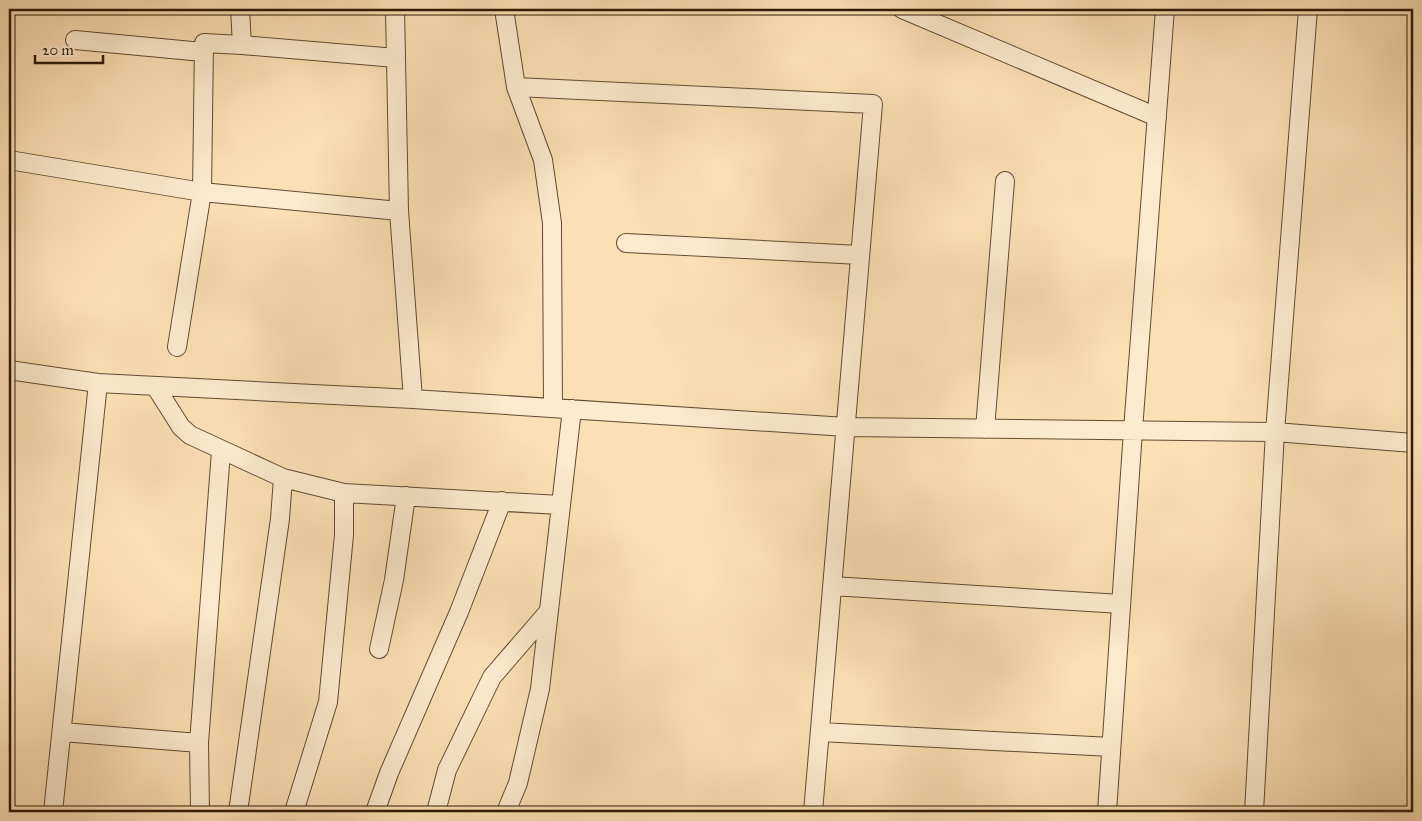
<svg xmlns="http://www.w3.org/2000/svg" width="1422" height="821" viewBox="0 0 1422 821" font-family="'IM FELL Great Primer',serif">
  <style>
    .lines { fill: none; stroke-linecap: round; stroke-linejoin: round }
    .street-casing { stroke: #614c31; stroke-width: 20 }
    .street { stroke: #fdebcf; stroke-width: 18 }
  </style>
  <rect width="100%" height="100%" fill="#fce0b5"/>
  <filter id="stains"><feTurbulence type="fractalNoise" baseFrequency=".004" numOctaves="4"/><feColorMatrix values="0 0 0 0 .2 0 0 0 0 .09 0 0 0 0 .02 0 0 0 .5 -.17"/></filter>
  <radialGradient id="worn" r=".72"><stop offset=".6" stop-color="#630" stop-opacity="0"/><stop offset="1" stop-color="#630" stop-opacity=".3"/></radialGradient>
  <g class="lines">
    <defs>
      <path id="street" d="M395 9 399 211 413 399
        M504 9 516 87 543 160 552 223 553 408
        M902 9 1157 117
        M75 40 203 52
        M242 45 396 58
        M516 87 873 104 813 812
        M9 160 202 192 399 211
        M626 243 860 255
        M177 347 202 192 204 43 242 45 240 9
        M9 370 98 383 413 399 846 427 1275 432 1413 443
        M155 386 181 427 190 435 283 478 344 493 560 505
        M985 429 1005 181
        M832 586 1121 604
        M379 649 394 580 406 496
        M62 732 199 743 200 812
        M820 732 1111 747
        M199 743 221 451
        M53 812 98 383
        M238 812 280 519 283 478
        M294 812 328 702 344 535V493
        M375 812 389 773 459 612 502 501
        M436 812 447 770 492 677 549 611
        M506 812 518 783 540 689 572 409
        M1107 812 1133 430 1165 9
        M1254 812 1275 432 1308 9"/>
    </defs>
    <!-- street casing -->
    <use href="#street" class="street-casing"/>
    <!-- street -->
    <use href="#street" class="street"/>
  </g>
  <!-- margin -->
  <rect width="1422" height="821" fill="none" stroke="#fce0b5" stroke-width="30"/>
  <rect x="10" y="10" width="1402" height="801" fill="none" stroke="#2d1a05" stroke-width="2.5"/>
  <rect x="15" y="15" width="1392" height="791" fill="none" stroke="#2d1a05"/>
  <!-- scale -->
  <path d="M35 55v8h68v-8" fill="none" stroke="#2d1a05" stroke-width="2.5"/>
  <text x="42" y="55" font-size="15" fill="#2d1a05" stroke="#fdebcf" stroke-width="4" paint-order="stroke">20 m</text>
  <rect width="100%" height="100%" filter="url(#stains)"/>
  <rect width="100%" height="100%" fill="url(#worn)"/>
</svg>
